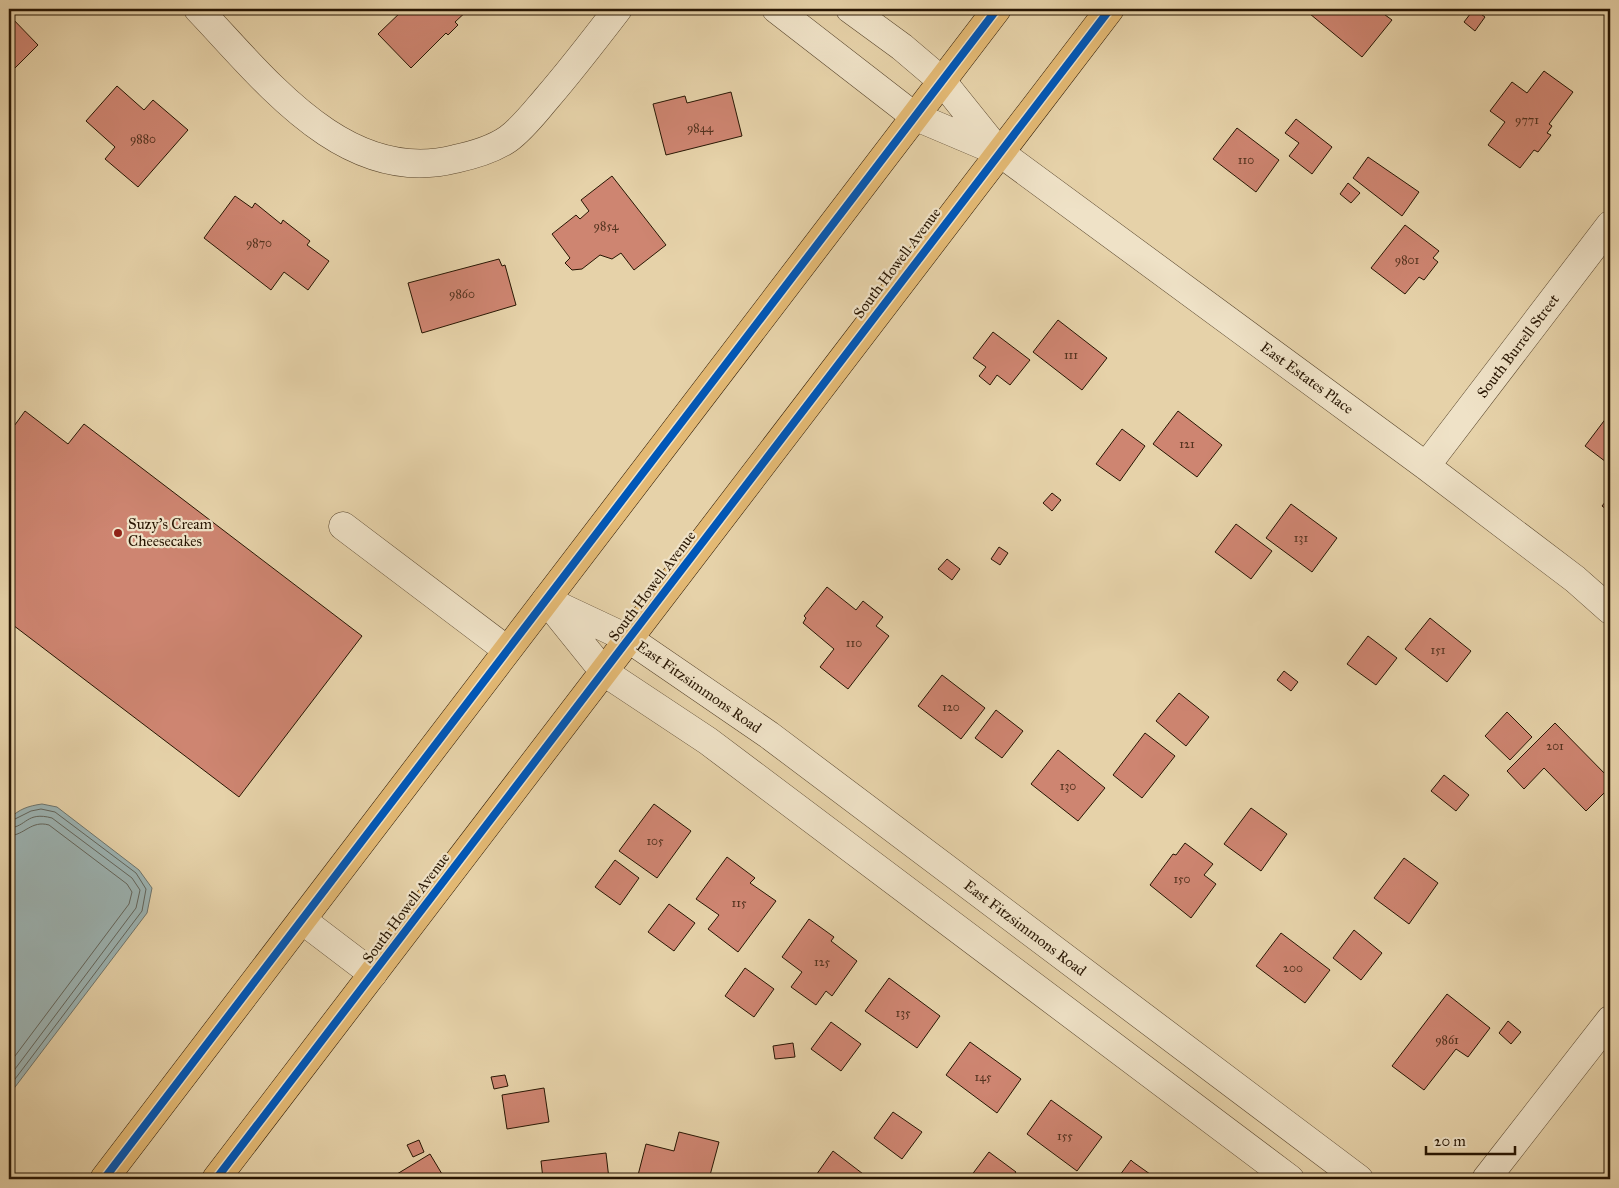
<svg xmlns="http://www.w3.org/2000/svg" width="1619" height="1188" viewBox="0 0 1619 1188" font-family="'IM FELL Great Primer',serif">
  <style>
    .water { fill: #9cb4b4; stroke: #6e756d }
    .lines { fill: none; stroke-linecap: round; stroke-linejoin: round }
    .shore { stroke: #62655c; stroke-width: 1 }
    .building { fill: #ce8571; stroke: #281603 }
    .minor-casing { stroke: #58452c; stroke-width: 29 }
    .major-casing { stroke: #281603; stroke-width: 29 }
    .minor { stroke: #efe2c7; stroke-width: 28 }
    .major { stroke: #e3b974; stroke-width: 28 }
    .cycleway-casing { stroke: #efe2c7; stroke-width: 11 }
    .cycleway { stroke: #0057b8; stroke-width: 8 }
    .poi-dot { fill: #8f2418; stroke: #efe2c7; stroke-width: 2 }
    .labels { text-anchor: middle; stroke-width: 4.5; stroke-linejoin: round; paint-order: stroke }
    .number-label { font-size: 12px; fill: #52321e }
    .street-label { font-size: 15px; fill: #281603; stroke: #efe2c7 }
    .poi-label { font-size: 15px; fill: #281603; stroke: #efe2c7; text-anchor: start }
  </style>
  <rect width="100%" height="100%" fill="#e6d2a9"/>
  <filter id="stains"><feTurbulence type="fractalNoise" baseFrequency=".004" numOctaves="4"/><feColorMatrix values="0 0 0 0 .2 0 0 0 0 .09 0 0 0 0 .02 0 0 0 .5 -.17"/></filter>
  <radialGradient id="worn" r=".72"><stop offset=".6" stop-color="#630" stop-opacity="0"/><stop offset="1" stop-color="#630" stop-opacity=".3"/></radialGradient>
  <!-- water -->
  <path class="water" d="M42 804 57 807 139 870 152 888 147 913 9 1095V819C19 809 28 806 42 804Z"/>
  <g class="lines">
    <!-- shore -->
    <path class="shore" d="M9 822 31 811 41 809 55 812 136 873 146 889 142 911 9 1087
      M9 828C27 827 26 811 52 818L132 878 140 890 136 908 9 1077
      M9 836C25 835 31 820 49 825L127 884 132 892 129 904 9 1064"/>
  </g>
  <!-- building -->
  <path class="building" d="M404 9H469L455 22 458 25 448 35 446 33 411 68 378 34Z
    M1304 9H1377L1392 20 1362 57Z
    M1474 9 1485 17 1475 31 1464 22Z
    M1599 9H1610V17Z
    M9 15 38 45 9 74Z
    M1544 71 1573 92 1549 124 1552 126 1547 133 1551 135 1538 152 1534 150 1520 168 1488 145 1505 122 1490 111 1512 82 1527 93Z
    M117 86 144 110 153 100 188 130 138 187 105 159 115 147 86 121Z
    M731 92 742 136 666 155 653 104 685 96 687 103Z
    M1296 119 1332 147 1312 174 1289 156 1299 143 1285 133Z
    M1237 128 1279 160 1256 192 1213 159Z
    M1368 157 1419 192 1402 216 1353 178Z
    M612 176 666 245 634 270 621 253 612 259 600 255 582 269 572 270 565 263 570 258 552 234 576 215 580 219 589 211 581 200Z
    M1348 183 1360 193 1351 203 1340 194Z
    M235 196 252 208 255 203 281 224 283 220 310 241 307 245 329 261 308 290 284 272 271 290 204 238Z
    M1405 225 1439 251 1433 258 1438 262 1424 280 1419 277 1405 294 1371 268Z
    M499 259 502 266 505 265 516 305 422 333 408 283Z
    M1058 320 1107 358 1082 390 1033 352Z
    M993 332 1030 360 1010 385 997 375 990 385 979 376 986 367 973 358Z
    M25 411 68 444 84 424 362 636 239 797 9 622V433Z
    M1178 411 1222 445 1197 477 1153 444Z
    M1610 413V465L1585 446Z
    M1122 429 1145 446 1120 481 1096 464Z
    M1052 493 1061 500 1052 511 1043 503Z
    M1610 496V512L1602 506Z
    M1291 504 1337 538 1312 572 1266 538Z
    M1236 524 1272 551 1251 579 1215 552Z
    M999 547 1008 553 1000 565 991 559Z
    M947 559 960 569 952 580 938 569Z
    M827 587 856 610 863 601 883 617 876 626 889 636 848 689 820 667 834 649 803 623 806 618 804 616Z
    M1430 618 1471 651 1447 682 1405 649Z
    M1368 636 1397 658 1376 685 1347 664Z
    M1284 671 1298 682 1291 691 1277 680Z
    M942 675 985 708 961 739 918 706Z
    M1179 693 1209 717 1186 746 1156 721Z
    M996 710 1023 731 1002 758 975 738Z
    M1507 712 1532 737 1510 760 1485 736Z
    M1555 723 1610 779V787L1586 811 1544 768 1524 789 1507 771Z
    M1145 733 1175 756 1142 798 1113 775Z
    M1058 750 1105 788 1078 821 1031 784Z
    M1444 775 1469 795 1456 811 1431 791Z
    M654 804 691 831 657 878 619 851Z
    M1251 808 1287 834 1261 871 1224 844Z
    M1185 843 1213 864 1204 875 1216 884 1191 918 1150 885 1173 854 1176 855Z
    M727 857 755 878 750 883 776 901 738 952 708 929 719 915 696 899Z
    M1404 858 1438 883 1409 924 1374 898Z
    M615 860 639 878 620 905 595 887Z
    M669 904 695 923 674 951 648 932Z
    M809 919 834 937 831 941 857 961 832 996 826 991 816 1005 791 987 802 972 782 957Z
    M1354 930 1382 953 1361 980 1333 958Z
    M1281 933 1330 970 1305 1003 1256 966Z
    M745 968 774 989 754 1017 725 996Z
    M889 978 940 1016 917 1048 865 1011Z
    M1447 994 1490 1028 1468 1057 1456 1049 1424 1090 1392 1066Z
    M1508 1021 1521 1032 1511 1044 1499 1033Z
    M831 1022 861 1044 841 1071 811 1049Z
    M970 1042 1021 1079 997 1113 946 1075Z
    M793 1043 795 1057 775 1059 773 1046Z
    M505 1075 508 1086 494 1089 491 1077Z
    M544 1088 549 1122 507 1129 502 1095Z
    M1051 1100 1102 1137 1077 1171 1027 1134Z
    M893 1112 922 1132 902 1159 874 1138Z
    M679 1132 719 1142 709 1179H637L646 1144 674 1151Z
    M419 1140 424 1152 413 1157 407 1145Z
    M833 1151 867 1177 865 1179 814 1178Z
    M989 1152 1016 1172 1011 1179H975L971 1176Z
    M606 1153 609 1179H543L541 1161Z
    M430 1154 445 1179H400L397 1174Z
    M1131 1160 1133 1162 1157 1179H1117Z"/>
  <g class="lines">
    <defs>
      <path id="minor" d="M198 9C265 79 345 187 455 159 474 155 492 150 508 139 523 128 535 112 547 98 572 69 595 39 618 9
        M776 9 914 116 999 152 942 81 902 47 850 9
        M999 152 1426 466 1575 579 1610 610
        M1426 466 1610 225
        M343 526 507 650
        M302 920 373 974
        M1290 1179 708 741 604 672 546 600 629 639 769 735 1359 1179
        M1486 1179 1610 1020"/>
      <path id="major" d="M104 1179 997 9
        M216 1179 1110 9"/>
    </defs>
    <!-- minor casing -->
    <use href="#minor" class="minor-casing"/>
    <!-- major casing -->
    <use href="#major" class="major-casing"/>
    <!-- minor -->
    <use href="#minor" class="minor"/>
    <!-- major -->
    <use href="#major" class="major"/>
    <defs>
      <path id="cycleway" d="M104 1179 997 9
        M216 1179 1110 9"/>
    </defs>
    <!-- cycleway casing -->
    <use href="#cycleway" class="cycleway-casing"/>
    <!-- cycleway -->
    <use href="#cycleway" class="cycleway"/>
  </g>
  <!-- markers -->
  <circle class="poi-dot" cx="118" cy="533" r="5"/>
  <g class="labels">
    <!-- number labels -->
    <g class="number-label">
      <text x="1527" y="124">9771</text>
      <text x="700" y="132">9844</text>
      <text x="143" y="143">9880</text>
      <text x="1246" y="164">110</text>
      <text x="606" y="230">9854</text>
      <text x="259" y="247">9870</text>
      <text x="1407" y="264">9801</text>
      <text x="462" y="298">9860</text>
      <text x="1071" y="359">111</text>
      <text x="1187" y="448">121</text>
      <text x="1301" y="542">131</text>
      <text x="854" y="647">110</text>
      <text x="1438" y="654">151</text>
      <text x="951" y="711">120</text>
      <text x="1555" y="750">201</text>
      <text x="1068" y="790">130</text>
      <text x="655" y="845">105</text>
      <text x="1182" y="883">150</text>
      <text x="739" y="907">115</text>
      <text x="822" y="966">125</text>
      <text x="1293" y="972">200</text>
      <text x="903" y="1017">135</text>
      <text x="1447" y="1044">9861</text>
      <text x="983" y="1081">145</text>
      <text x="1065" y="1140">155</text>
    </g>
    <!-- street labels -->
    <g class="street-label">
      <text transform="translate(897 263) rotate(-53)" y="5">South Howell Avenue</text>
      <text transform="translate(1518 346) rotate(-53)" y="5">South Burrell Street</text>
      <text transform="translate(1307 378) rotate(36)" y="5">East Estates Place</text>
      <text transform="translate(652 586) rotate(-53)" y="5">South Howell Avenue</text>
      <text transform="translate(699 687) rotate(35)" y="5">East Fitzsimmons Road</text>
      <text transform="translate(406 908) rotate(-53)" y="5">South Howell Avenue</text>
      <text transform="translate(1025 928) rotate(37)" y="5">East Fitzsimmons Road</text>
    </g>
    <!-- poi labels -->
    <g class="poi-label">
      <text x="128" y="529">Suzy's Cream<tspan x="128" dy="17">Cheesecakes</tspan></text>
    </g>
  </g>
  <!-- margin -->
  <rect width="1619" height="1188" fill="none" stroke="#e6d2a9" stroke-width="30"/>
  <rect x="10" y="10" width="1599" height="1168" fill="none" stroke="#281603" stroke-width="2.5"/>
  <rect x="15" y="15" width="1589" height="1158" fill="none" stroke="#281603"/>
  <!-- scale -->
  <path d="M1426 1146v8h89v-8" fill="none" stroke="#281603" stroke-width="2.5"/>
  <text x="1434" y="1146" font-size="15" fill="#281603" stroke="#efe2c7" stroke-width="4" paint-order="stroke">20 m</text>
  <rect width="100%" height="100%" filter="url(#stains)"/>
  <rect width="100%" height="100%" fill="url(#worn)"/>
</svg>
